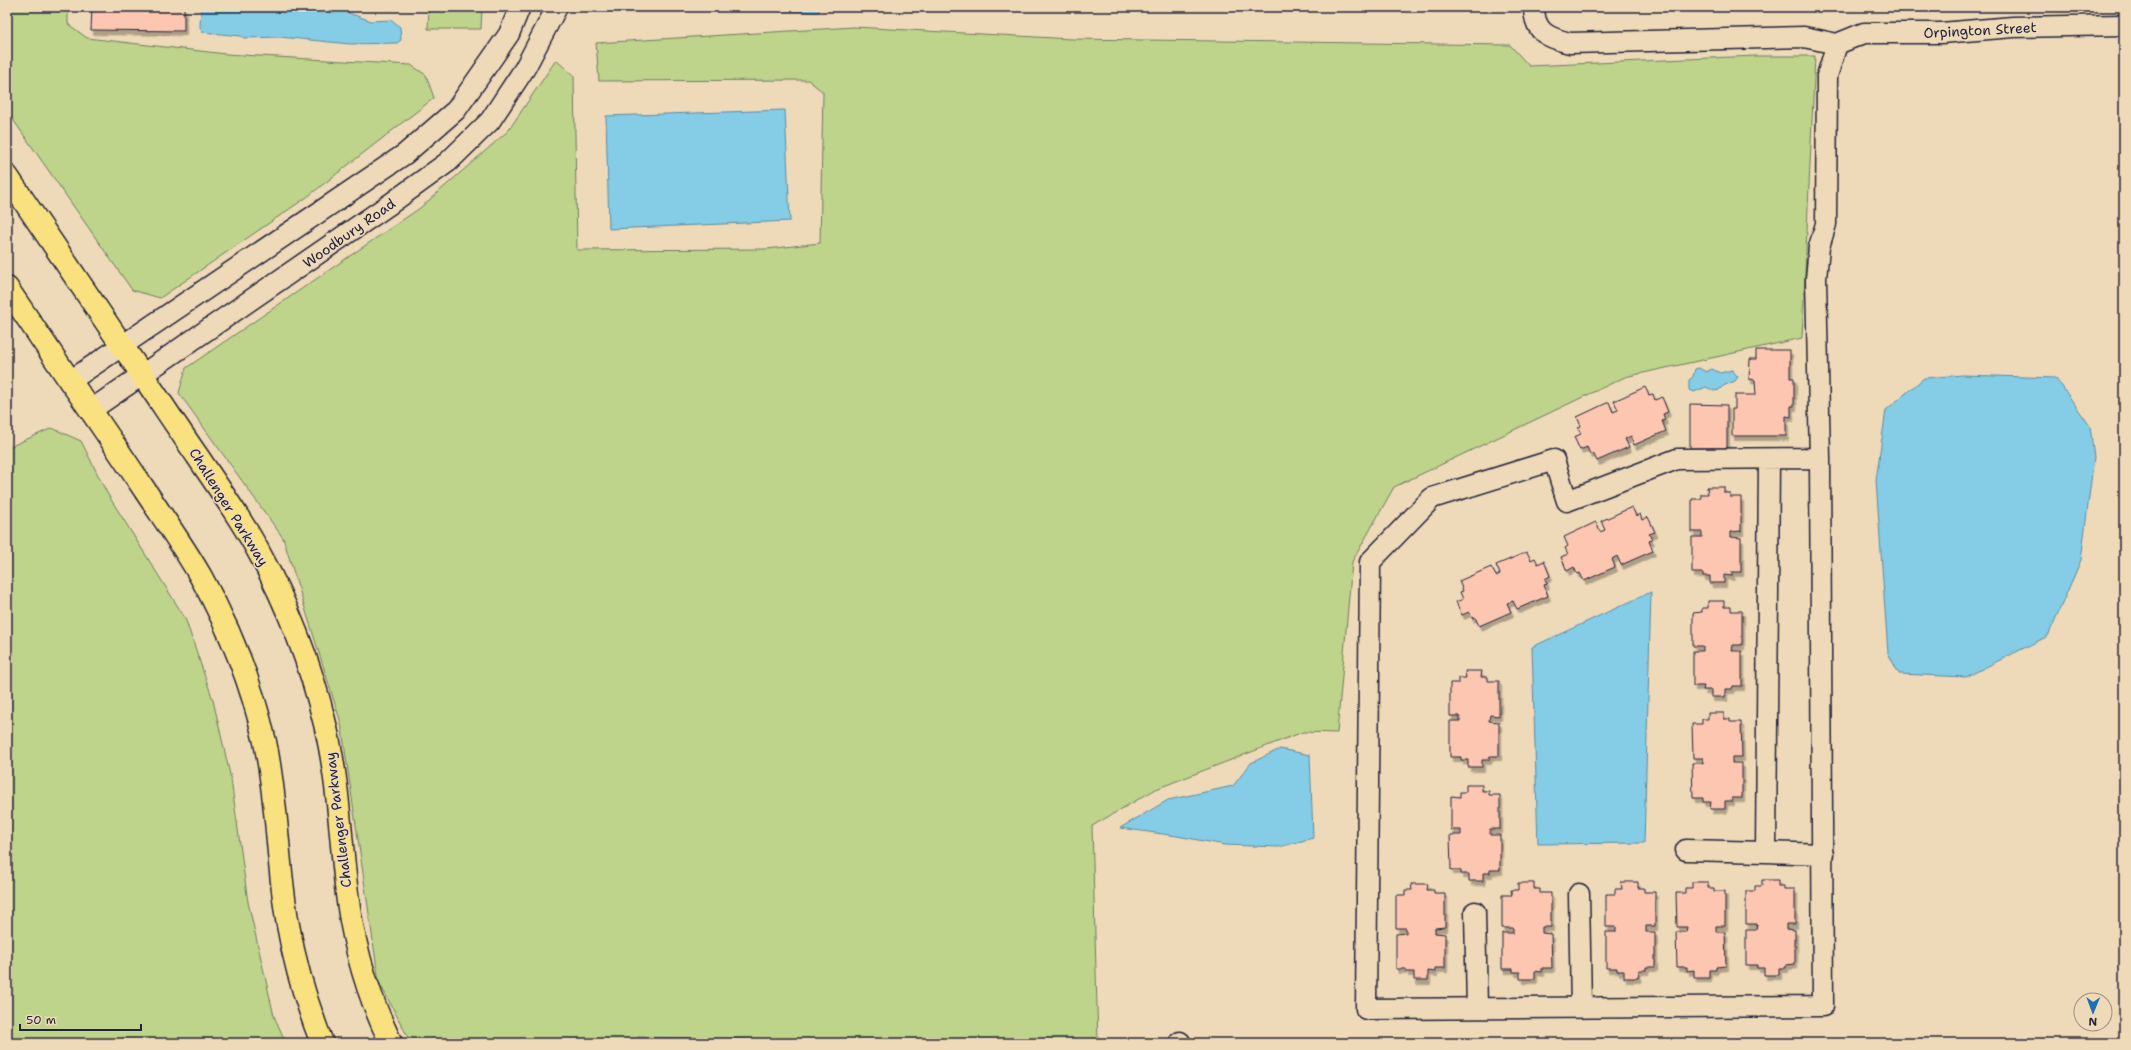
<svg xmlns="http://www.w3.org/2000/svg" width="2131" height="1050" viewBox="0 0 2131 1050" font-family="'Shantell Sans',sans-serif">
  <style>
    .green { fill: #bdd48a; stroke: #707b62 }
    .water { fill: #85cde6; stroke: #5d89a2 }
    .building { fill: #fdc6b0; stroke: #22223b; filter: url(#shadow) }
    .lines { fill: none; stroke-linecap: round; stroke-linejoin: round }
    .minor-casing { stroke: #22223b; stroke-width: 23 }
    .major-casing { stroke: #22223b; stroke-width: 25 }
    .highway-casing { stroke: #22223b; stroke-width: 25 }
    .minor { stroke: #eedab8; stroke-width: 20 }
    .major { stroke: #fae180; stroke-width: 22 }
    .highway { stroke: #fae180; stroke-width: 22 }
    .labels { text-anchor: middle; stroke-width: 3; stroke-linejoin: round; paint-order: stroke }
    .street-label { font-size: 14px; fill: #22223b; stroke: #eedab8 }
  </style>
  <defs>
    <filter id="shadow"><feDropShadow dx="2.5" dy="4.5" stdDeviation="0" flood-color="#0004"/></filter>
  </defs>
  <rect width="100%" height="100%" fill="#eedab8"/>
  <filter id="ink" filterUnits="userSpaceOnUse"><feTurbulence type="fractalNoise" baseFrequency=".025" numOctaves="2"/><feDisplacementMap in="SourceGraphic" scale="8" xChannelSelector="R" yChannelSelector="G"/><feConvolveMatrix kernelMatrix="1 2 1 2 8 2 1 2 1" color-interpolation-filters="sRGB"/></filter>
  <g filter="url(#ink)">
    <!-- green -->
    <path class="green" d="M7 7H68V24L87 38 226 54 411 65 426 75 434 98 307 197 160 298 132 290 7 111Z
      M429 7H482L481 29H428Z
      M854 27 1072 39 1510 45 1529 66 1755 56H1815L1802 338 1625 377 1394 487 1352 562 1337 733 1303 732 1156 789 1092 826 1098 1043H934L638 1037 633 1043H411L379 982 341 723 283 538 179 393 186 368 420 208 508 131 556 60 574 76 577 250 767 249 820 243 823 92 808 80 599 81 596 43Z
      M52 428 81 441 107 493 185 618 213 700 231 779 248 902 274 1016 286 1043H7V448Z"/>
    <!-- water -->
    <path class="water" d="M201 7H332L371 21 392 20 400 27 401 40 397 43 350 44 280 37 244 38 241 36 202 32 200 27Z
      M658 7H819V12Z
      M1571 7H1680L1571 10Z
      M785 110 790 221 609 229 606 116Z
      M1699 368 1706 372 1712 369 1720 373 1732 370 1738 377 1735 381 1723 386 1719 390 1714 391 1706 387 1694 392 1689 390V380L1693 377 1695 369Z
      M1963 375 2056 378 2090 426 2094 457 2081 560 2048 636 1966 677 1899 674 1888 653 1876 480 1886 410 1924 378Z
      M1651 592 1644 843 1538 844 1532 647Z
      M1280 749 1310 755 1313 838 1279 847 1225 845 1177 836 1120 828 1168 800 1233 786 1251 763Z"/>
    <!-- building -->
    <path class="building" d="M92 7H184V31L91 30Z
      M1756 350H1790V378H1794V406H1791V417L1786 416V436H1732V409H1735V395H1756L1755 380 1749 379 1750 359H1756Z
      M1645 387 1649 395 1653 394 1655 400 1662 397 1668 412 1663 414 1665 420 1662 421 1666 431 1634 445 1631 436 1625 439 1629 447 1597 461 1593 453 1590 454 1587 447 1580 450 1574 437 1581 434 1578 428 1581 426 1577 417 1609 402 1613 412 1618 410 1614 401Z
      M1690 404 1727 405V448H1690Z
      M1707 487H1724V493H1730V497H1741V531L1731 532V537L1741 538V572H1732V576L1724 575V583H1710V576H1703V573H1692V537H1702V532H1692V499H1701V494H1708Z
      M1632 507 1636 516 1640 514 1642 520 1648 517 1655 532 1649 534 1652 540 1649 541 1653 551 1621 565 1617 556 1612 559 1615 567 1584 581 1580 573 1577 574 1574 567 1567 571 1561 557 1568 554 1565 548 1568 546 1564 537 1596 522 1600 532 1605 530 1601 521Z
      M1527 552 1531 560 1535 558 1538 564 1544 561 1550 576 1545 579 1547 584 1544 585 1548 596 1517 609 1513 601 1507 603 1511 612 1479 626 1475 617 1472 618 1469 612 1462 615 1456 602 1463 599 1460 592 1463 591 1459 581 1491 567 1496 576 1500 574 1496 565Z
      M1708 601H1724V607H1731V611H1742V645H1733L1732 651H1742V686H1733L1732 689H1725V697H1711V690H1703L1704 686H1693V651H1703V646H1693V613L1702 612V608H1708Z
      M1465 671H1482L1481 677H1488V681H1499V716L1490 715 1489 721 1499 722V756H1490L1489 760H1482V767H1468V760H1461V757H1450V721H1460V716H1450V683H1459V678H1466Z
      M1708 713H1724V719H1730V722H1741L1742 757H1732V763H1742V798H1732V801H1725V809H1710L1711 802H1703V798H1693L1692 763H1703V758H1693L1692 724H1702V719H1708Z
      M1466 785H1482V791H1489V795H1500V829H1490V835H1500V870H1490V873H1483V881H1469V874H1461V870H1451L1450 835H1461V830H1451V796L1460 797V792H1466Z
      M1762 880H1778V886H1784V889H1795V924H1786V929L1795 930V964L1786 965V968H1779V975H1764V968H1757V965H1746V930H1756L1757 924H1746V891H1755V886H1762Z
      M1621 882H1638V888H1644V892H1655V926H1646V932H1655V967H1646V970H1639L1638 978H1624V971H1617V968H1606V932H1616V927H1606V894H1615V889H1622Z
      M1692 882H1708V888H1714V891H1725V926H1716V932H1725L1726 966 1716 967V970H1709V978H1694V970L1687 971V967H1677L1676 932H1686L1687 927H1677L1676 893H1685V888H1692Z
      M1518 883H1534V889H1540V893H1551V927H1542V933L1551 934 1552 968H1542V972L1535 971V979H1520V972H1513V969H1502V933H1513V928H1502V895H1512L1511 890H1518Z
      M1411 884H1428L1427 890H1434V893H1445V927L1435 928V933L1445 934V968H1435V972L1428 971V980H1414V972H1406V969H1396V934L1406 933V928H1396V895H1405V890H1412Z"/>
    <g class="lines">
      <defs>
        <path id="minor" d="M1534 7C1534 32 1548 38 1570 43L1804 37 1837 44
          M1837 44 1864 33H1941L2013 27 2124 25
          M70 381 405 154 456 110 509 34 520 7
          M91 410 390 204 448 162 490 121 525 68 557 7
          M1820 458 1677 459 1567 501 1554 460 1432 498 1370 562 1366 1009 1823 1006 1820 458 1816 279 1819 247 1826 224 1827 76 1837 44
          M1769 459 1766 852 1823 854
          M1686 850 1766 852
          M1579 894 1581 1007
          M1475 912 1477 1008
          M1180 1042V1043"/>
        <path id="major" d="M123 347C149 384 173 421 198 457 218 487 239 516 256 547 287 603 310 662 325 724 338 778 340 831 346 886 352 940 367 994 391 1043
          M70 381C96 417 120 453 144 489 163 518 184 547 201 577 230 629 252 685 265 742 278 803 277 864 288 925 295 965 307 1005 322 1043"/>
        <path id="highway" d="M7 176 123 347
          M7 288 70 381"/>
      </defs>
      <!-- minor casing -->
      <use href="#minor" class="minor-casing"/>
      <!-- major casing -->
      <use href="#major" class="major-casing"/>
      <!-- highway casing -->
      <use href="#highway" class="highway-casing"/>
      <!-- minor -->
      <use href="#minor" class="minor"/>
      <!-- major -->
      <use href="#major" class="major"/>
      <!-- highway -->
      <use href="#highway" class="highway"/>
    </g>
  </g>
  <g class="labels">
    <!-- street labels -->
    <g class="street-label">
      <text transform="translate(1980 30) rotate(-3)" y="5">Orpington Street</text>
      <text transform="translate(349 233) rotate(-35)" y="5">Woodbury Road</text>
      <text transform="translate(229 507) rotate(58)" y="5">Challenger Parkway</text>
      <text transform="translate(338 820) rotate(-97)" y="5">Challenger Parkway</text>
    </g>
  </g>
  <!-- margin -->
  <rect width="2131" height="1050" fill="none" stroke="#eedab8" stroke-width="24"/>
  <rect x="12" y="12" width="2107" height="1026" fill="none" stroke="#22223b" stroke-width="1.5" filter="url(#ink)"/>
  <!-- north arrow -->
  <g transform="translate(2093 1012) rotate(181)"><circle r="19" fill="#eedab8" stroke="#9c9086"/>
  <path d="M0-3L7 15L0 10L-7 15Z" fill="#1f6fb2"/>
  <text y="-6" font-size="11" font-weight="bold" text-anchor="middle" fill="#22223b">N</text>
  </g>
  <!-- scale -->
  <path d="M20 1024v6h121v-6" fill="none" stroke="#22223b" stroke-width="2"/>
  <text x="26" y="1024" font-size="12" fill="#22223b" stroke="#eedab8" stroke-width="3" paint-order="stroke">50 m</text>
</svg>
